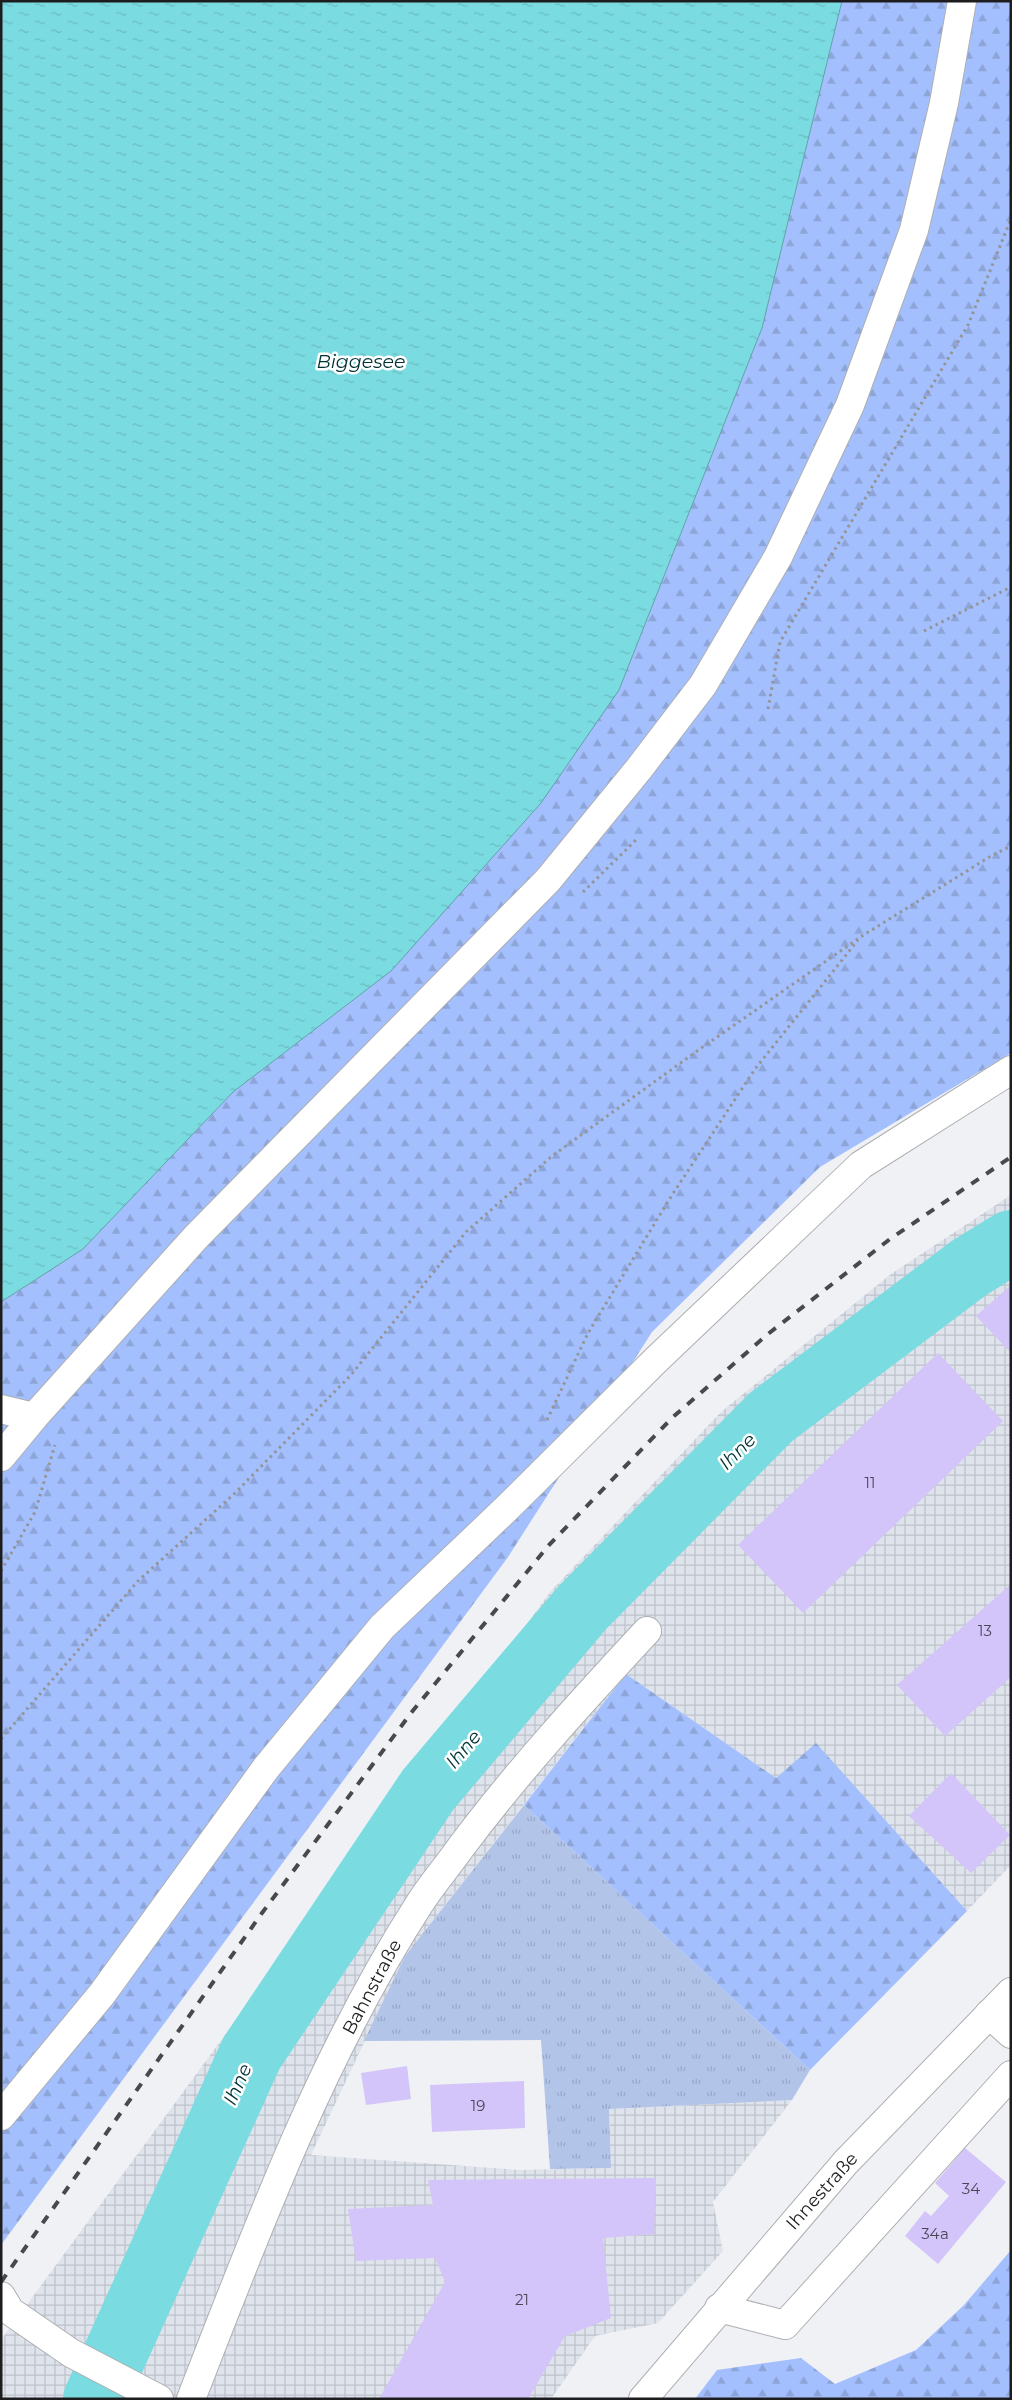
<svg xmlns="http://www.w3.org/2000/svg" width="1012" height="2400" viewBox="0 0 1012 2400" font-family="Montserrat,sans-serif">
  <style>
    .industrial { fill: url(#industrial-grid) }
    .grass { fill: url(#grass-tufts) }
    .forest { fill: url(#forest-firs) }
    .water { fill: url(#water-ripples); stroke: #5ea2a7 }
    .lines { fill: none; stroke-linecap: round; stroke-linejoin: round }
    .river { stroke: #7adbe1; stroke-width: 64 }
    .building { fill: #d3c5f9 }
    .minor-casing { stroke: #adafb2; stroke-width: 30 }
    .major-casing { stroke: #adafb2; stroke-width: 30 }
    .path { stroke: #949497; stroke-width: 3; stroke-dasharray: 2.5 4; stroke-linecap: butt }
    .minor { stroke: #fff; stroke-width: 28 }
    .major { stroke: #fff; stroke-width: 28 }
    .rail { stroke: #49494c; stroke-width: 4; stroke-dasharray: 9 9; stroke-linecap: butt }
    .labels { text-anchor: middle; stroke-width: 5; stroke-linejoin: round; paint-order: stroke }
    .number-label { font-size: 15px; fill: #4a4756 }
    .street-label { font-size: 18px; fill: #1d1d1f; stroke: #fff }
    .water-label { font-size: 19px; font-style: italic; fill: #003134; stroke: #fff }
  </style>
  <defs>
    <pattern id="industrial-grid" width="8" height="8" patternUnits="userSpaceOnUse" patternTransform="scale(1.25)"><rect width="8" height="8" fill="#dee3ec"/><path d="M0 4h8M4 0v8" fill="none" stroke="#bec2ca"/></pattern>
    <pattern id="grass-tufts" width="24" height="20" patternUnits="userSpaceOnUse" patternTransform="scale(1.25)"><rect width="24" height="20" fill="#b3c4e9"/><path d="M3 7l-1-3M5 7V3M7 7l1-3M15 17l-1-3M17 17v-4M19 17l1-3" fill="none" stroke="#9aa8c7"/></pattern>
    <pattern id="forest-firs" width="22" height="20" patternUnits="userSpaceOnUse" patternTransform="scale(1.25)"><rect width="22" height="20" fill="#a4bffd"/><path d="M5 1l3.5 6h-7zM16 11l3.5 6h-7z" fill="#8da4d8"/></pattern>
    <pattern id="water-ripples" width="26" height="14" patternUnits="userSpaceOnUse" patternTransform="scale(1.25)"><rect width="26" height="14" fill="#7adbe1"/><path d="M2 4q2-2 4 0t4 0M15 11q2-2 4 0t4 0" fill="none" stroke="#69bcc1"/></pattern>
  </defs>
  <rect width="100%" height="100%" fill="#f0f1f5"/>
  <!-- industrial -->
  <path class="industrial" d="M1011 1195V1865L967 1911 816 1744 776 1778 626 1674 405 1956 311 2155 520 2170 611 2168 609 2109 792 2100 713 2202 723 2251 658 2323 595 2336 551 2399H1V2340L551 1591 721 1412 891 1274Z"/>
  <!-- grass -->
  <path class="grass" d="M524 1805 810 2070 792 2100 609 2109 611 2168 550 2169 541 2040 364 2041 405 1956Z"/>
  <!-- forest -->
  <path class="forest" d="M842 1H1011V1053L820 1167 652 1332 508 1557 1 2245V1302L83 1249 233 1092 391 971 619 690 762 328Z
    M626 1674 776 1778 816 1743 967 1911 810 2070 524 1805Z
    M1011 2250V2399H695L717 2370 801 2358 835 2384 916 2350 964 2305Z"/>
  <!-- water -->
  <path class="water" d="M1 1H842L762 328 619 690 541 803 391 971 233 1092 83 1249 1 1302Z"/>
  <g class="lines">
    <!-- river -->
    <path class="river" d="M95 2399 251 2054 428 1790 582 1608 771 1417 969 1268 1011 1242"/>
  </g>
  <!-- building -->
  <path class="building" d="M1011 1285V1353L976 1316Z
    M938 1353 1003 1421 803 1613 738 1545Z
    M1011 1584V1677L945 1736 897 1685Z
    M951 1773 1010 1835 971 1873 909 1816Z
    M407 2066 411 2099 366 2105 361 2073Z
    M524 2081 525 2128 432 2132 430 2085Z
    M965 2148 1006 2182 938 2264 905 2236 925 2211 931 2216 949 2196 935 2183Z
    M656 2178 654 2234 603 2238 611 2318 565 2336 528 2399H379L445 2282 435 2258 356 2261 348 2209 433 2205 428 2180Z"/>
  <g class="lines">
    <defs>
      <path id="minor" d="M1 1409 34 1417
        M989 2014 1011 2034
        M1 2116 102 1994 266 1768 382 1627 506 1509 656 1360 861 1165 1011 1070
        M1 2296 10 2311 71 2353 159 2399
        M719 2308 785 2325 1011 2075
        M191 2399C256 2232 321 2057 418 1906 431 1885 447 1867 461 1847 518 1771 582 1701 647 1631"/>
      <path id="major" d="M1 1457 34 1417 196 1237 548 880 638 770 703 685 778 557 850 405 914 230 944 103 962 1
        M643 2399 846 2162 1011 1992"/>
    </defs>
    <!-- minor casing -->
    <use href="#minor" class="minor-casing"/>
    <!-- major casing -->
    <use href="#major" class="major-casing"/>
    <!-- path -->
    <path class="path" d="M924 631 1011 587
      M768 709 780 642 968 325 1011 219
      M583 892 636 840
      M547 1420 588 1333 672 1195 755 1069 858 940
      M1 1571 35 1512 55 1445
      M1 1739 138 1581 234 1494 351 1375 466 1232 552 1156 697 1051 862 936 991 856 1011 846"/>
    <!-- minor -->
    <use href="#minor" class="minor"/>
    <!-- major -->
    <use href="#major" class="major"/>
    <!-- rail -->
    <path class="rail" d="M1 2282 262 1913 411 1713 549 1545 673 1417 768 1334 890 1239 1011 1157"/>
  </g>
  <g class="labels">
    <!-- number labels -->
    <g class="number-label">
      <text x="870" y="1488">11</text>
      <text x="985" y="1636">13</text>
      <text x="478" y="2111">19</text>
      <text x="971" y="2194">34</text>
      <text x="935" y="2239">34a</text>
      <text x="522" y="2305">21</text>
    </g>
    <!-- street labels -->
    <g class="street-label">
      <text transform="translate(372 1987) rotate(-62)" y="6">Bahnstraße</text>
      <text transform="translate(822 2191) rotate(-48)" y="6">Ihnestraße</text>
    </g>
    <!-- water labels -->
    <g class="water-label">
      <text x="361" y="368">Biggesee</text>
      <text transform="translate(737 1451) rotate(-45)" y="7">Ihne</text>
      <text transform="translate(463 1749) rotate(-50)" y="7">Ihne</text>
      <text transform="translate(237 2084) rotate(-66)" y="7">Ihne</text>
    </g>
  </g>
  <!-- border -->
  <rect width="1012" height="2400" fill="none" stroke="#1d1d1f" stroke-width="5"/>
</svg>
